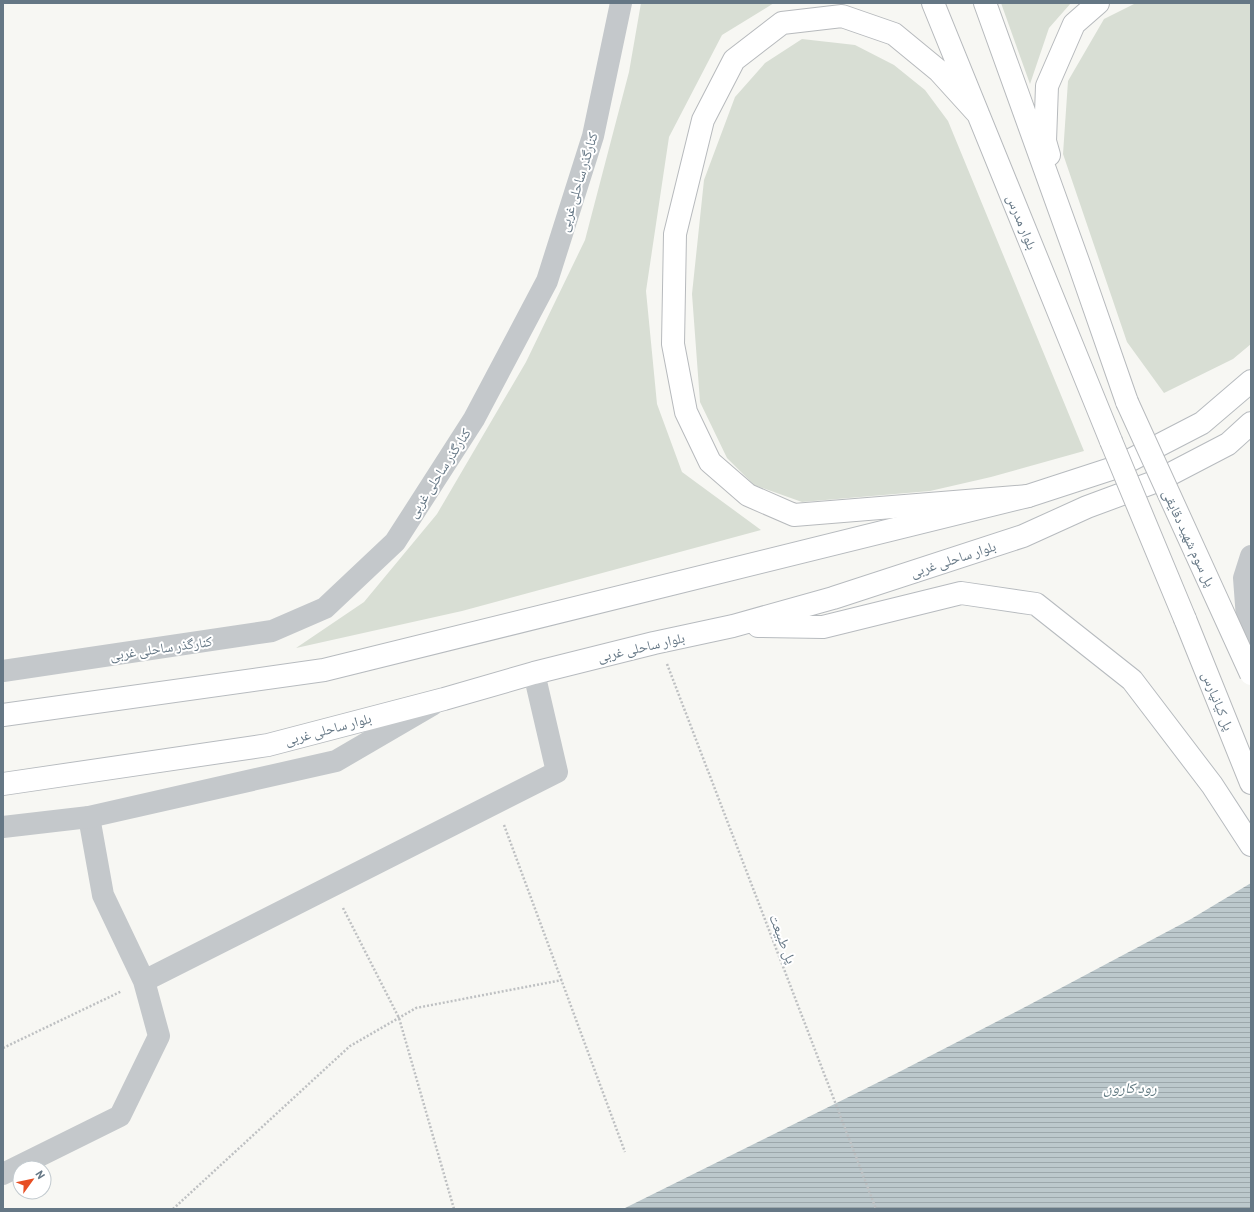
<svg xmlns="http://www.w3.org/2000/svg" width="1254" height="1212" viewBox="0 0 1254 1212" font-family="Barlow,'Noto Naskh Arabic',sans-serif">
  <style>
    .green { fill: #d8ded4 }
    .water { fill: url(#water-rules) }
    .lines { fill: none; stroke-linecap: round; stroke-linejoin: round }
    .primary-casing { stroke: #b7bbbf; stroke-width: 24 }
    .trunk-casing { stroke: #b7babd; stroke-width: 24 }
    .path { stroke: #bec0c2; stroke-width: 2.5; stroke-dasharray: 2 2; stroke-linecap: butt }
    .minor { stroke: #c4c8cb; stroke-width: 22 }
    .tertiary { stroke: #c4c8cb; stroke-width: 22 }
    .primary { stroke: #fff; stroke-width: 22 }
    .trunk { stroke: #fff; stroke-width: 22 }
    .trunk-bridge-casing { stroke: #b7babd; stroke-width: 24; stroke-linecap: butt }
    .trunk-bridge { stroke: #fff; stroke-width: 22 }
    .labels { text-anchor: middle; stroke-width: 4; stroke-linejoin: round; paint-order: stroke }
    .street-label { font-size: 14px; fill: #657785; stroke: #fff }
    .water-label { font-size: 15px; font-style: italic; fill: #607981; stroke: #fff }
  </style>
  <defs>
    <pattern id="water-rules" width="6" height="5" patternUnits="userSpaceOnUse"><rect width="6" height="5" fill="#bcc8cc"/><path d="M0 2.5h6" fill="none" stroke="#9ca7ab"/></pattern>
  </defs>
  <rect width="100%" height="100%" fill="#f7f7f3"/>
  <!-- green -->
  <path class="green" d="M641 3H774L722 35 669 137 646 291 657 404 682 472 761 530 462 611 296 648 364 602 437 514 526 362 585 240 629 72Z
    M1001 3H1071L1049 28 1030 84Z
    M1136 3H1251V344L1233 359 1164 393 1127 342 1063 154 1068 81 1104 19Z
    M802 39 855 45 894 65 925 90 948 121 1084 451 991 477 930 491 802 502 754 485 727 458 700 402 692 294 704 180 735 97 765 63Z"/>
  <!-- water -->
  <path class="water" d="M1251 883V1209H623L901 1071 1027 1006 1191 919Z"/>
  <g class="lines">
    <defs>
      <path id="primary" d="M758 626 823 627 961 593 1036 604 1132 680 1212 785 1251 845
        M3 715 324 670 1028 496 1117 467 1202 423 1251 381
        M3 784 268 745 444 699 534 673 654 643 733 626 833 598 1023 536 1087 507 1157 481 1228 444 1251 423"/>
      <path id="trunk" d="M933 3 1111 441
        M985 3 1079 264 1127 402
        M978 114 939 71 894 34 842 16 782 23 734 60 703 120 675 234 673 344 686 412 710 462 748 495 794 515 1028 496
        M1049 155 1045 141 1047 86 1074 24 1098 3
        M1185 619 1251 783"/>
    </defs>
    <!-- primary casing -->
    <use href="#primary" class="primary-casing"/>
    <!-- trunk casing -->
    <use href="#trunk" class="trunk-casing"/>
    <!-- path -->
    <path class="path" d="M667 664 876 1209
      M504 825 625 1152
      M343 908 399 1018 454 1209
      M3 1048 122 991
      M173 1209 350 1046 416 1008 562 980"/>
    <!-- minor -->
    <path class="minor" d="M144 981 557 772 534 673
      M3 1174 120 1116 159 1036 144 981 103 895 89 817"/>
    <!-- tertiary -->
    <path class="tertiary" d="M3 671 272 631 325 608 395 542 474 419 547 281 593 136 621 3
      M1251 672 1244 578 1251 556
      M3 827 89 817 336 761 432 705"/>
    <!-- primary -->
    <use href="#primary" class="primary"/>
    <!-- trunk -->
    <use href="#trunk" class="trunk"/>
    <defs>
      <path id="trunk-bridge" d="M1127 402 1251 674
        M1111 441 1185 619"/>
    </defs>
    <!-- trunk-bridge casing -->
    <use href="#trunk-bridge" class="trunk-bridge-casing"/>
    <!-- trunk-bridge -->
    <use href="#trunk-bridge" class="trunk-bridge"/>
  </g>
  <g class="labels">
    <!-- street labels -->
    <g class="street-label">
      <text transform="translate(578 182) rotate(-73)" y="5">کنارگذر ساحلی غربی</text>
      <text transform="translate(1022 222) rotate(68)" y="5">بلوار مدرس</text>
      <text transform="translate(439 473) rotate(-57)" y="5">کنارگذر ساحلی غربی</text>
      <text transform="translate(1189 538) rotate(65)" y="5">پل سوم شهید دقایقی</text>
      <text transform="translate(953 559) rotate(-18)" y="5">بلوار ساحلی غربی</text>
      <text transform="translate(641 647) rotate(-13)" y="5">بلوار ساحلی غربی</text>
      <text transform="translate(161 648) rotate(-8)" y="5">کنارگذر ساحلی غربی</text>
      <text transform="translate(1218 701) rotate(68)" y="5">پل کیانپارس</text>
      <text transform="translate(328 729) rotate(-15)" y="5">بلوار ساحلی غربی</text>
      <text transform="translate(783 939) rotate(69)" y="5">پل طبیعت</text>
    </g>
    <!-- water labels -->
    <g class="water-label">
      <text x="1130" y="1093">رود کارون</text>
    </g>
  </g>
  <!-- border -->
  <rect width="1254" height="1212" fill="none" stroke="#657785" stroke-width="8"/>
  <!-- north arrow -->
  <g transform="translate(32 1180) rotate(57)"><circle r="19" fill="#ffffff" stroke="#c1c9ce"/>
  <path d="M0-3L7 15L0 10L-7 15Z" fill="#e74e23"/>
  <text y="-6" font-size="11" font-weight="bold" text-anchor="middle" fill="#657785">N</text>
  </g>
</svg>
